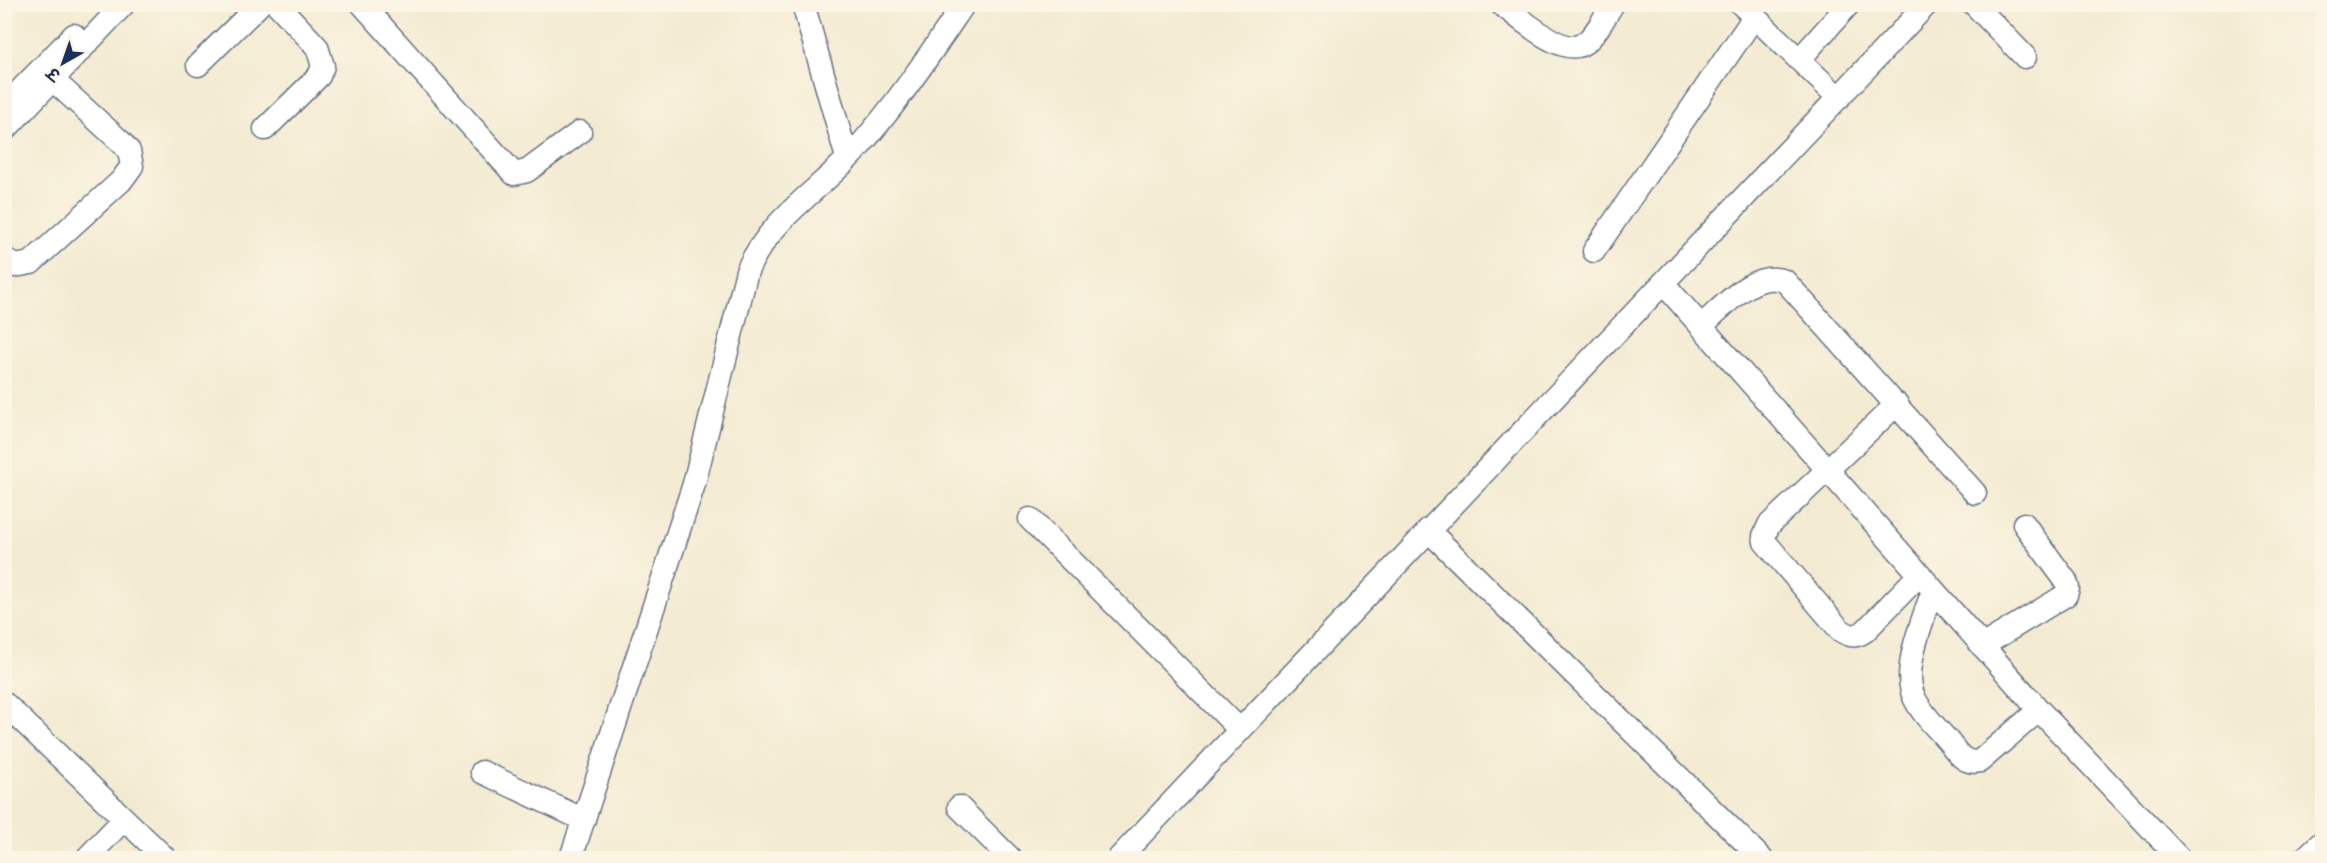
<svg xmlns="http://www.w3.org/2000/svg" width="2327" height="863" viewBox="0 0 2327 863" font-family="'Architects Daughter','Playpen Sans Deva',sans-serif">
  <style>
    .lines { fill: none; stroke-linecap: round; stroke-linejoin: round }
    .minor-casing { stroke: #677186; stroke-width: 25 }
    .minor { stroke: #fff; stroke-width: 22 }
  </style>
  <rect width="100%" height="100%" fill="#fcf5e5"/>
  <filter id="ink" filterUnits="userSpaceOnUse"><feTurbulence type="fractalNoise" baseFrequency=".0167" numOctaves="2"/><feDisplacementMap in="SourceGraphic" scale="12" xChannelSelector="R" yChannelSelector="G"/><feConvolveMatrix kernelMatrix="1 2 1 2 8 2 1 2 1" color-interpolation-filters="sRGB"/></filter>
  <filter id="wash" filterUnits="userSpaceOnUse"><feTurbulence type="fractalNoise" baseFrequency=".008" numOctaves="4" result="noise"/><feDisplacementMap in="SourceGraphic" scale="24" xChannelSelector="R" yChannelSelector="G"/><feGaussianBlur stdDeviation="1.35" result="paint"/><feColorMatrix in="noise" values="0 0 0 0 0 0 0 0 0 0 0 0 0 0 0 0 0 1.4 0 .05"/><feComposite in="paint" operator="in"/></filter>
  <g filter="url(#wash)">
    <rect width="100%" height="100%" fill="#f3ebd1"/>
  </g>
  <g filter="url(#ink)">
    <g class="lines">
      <defs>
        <path id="minor" d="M362 4 514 174 527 171 580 132
          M803 4 847 158
          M1501 4C1518 17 1561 55 1581 45 1595 38 1604 17 1613 4
          M1741 4 1839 98
          M1974 4 2025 57
          M1799 60 1849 4
          M198 65 260 4
          M4 107 74 35
          M265 129 319 76 323 66 317 47 277 4
          M4 131 124 4
          M1594 251 1754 17
          M4 258 15 266 31 263 121 181 132 166 129 151 121 142 53 80
          M1663 283 2039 710 2179 858
          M1701 326C1724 307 1753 269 1785 281L1975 493
          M1897 404 1769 525 1764 536 1765 542 1840 630C1850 636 1855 638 1865 631L1920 574
          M1030 519 1240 730
          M1428 530 1761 858
          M1933 590C1924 618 1901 669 1914 697 1921 713 1936 727 1948 741 1957 752 1964 765 1980 761L2039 710
          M1982 646 2066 595 2068 588 2066 581 2024 524
          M4 703 165 858
          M482 772 584 820
          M959 807 1010 858
          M87 858 124 819
          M571 858 694 484 747 271C770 218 819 191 857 149 897 104 930 54 964 4
          M1119 858 1927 4
          M2305 858 2322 842"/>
      </defs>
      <!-- minor casing -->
      <use href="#minor" class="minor-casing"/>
      <!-- minor -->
      <use href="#minor" class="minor"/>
    </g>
  </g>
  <!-- margin -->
  <rect width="2327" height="863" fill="none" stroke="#fcf5e5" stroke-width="24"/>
  <!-- north arrow -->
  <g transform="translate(63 63) rotate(220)" stroke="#fcf5e5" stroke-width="4.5" paint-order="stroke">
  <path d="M0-4.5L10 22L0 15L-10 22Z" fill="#1b2f5e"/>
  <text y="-9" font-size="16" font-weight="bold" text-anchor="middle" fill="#1b2f5e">उ</text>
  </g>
</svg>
